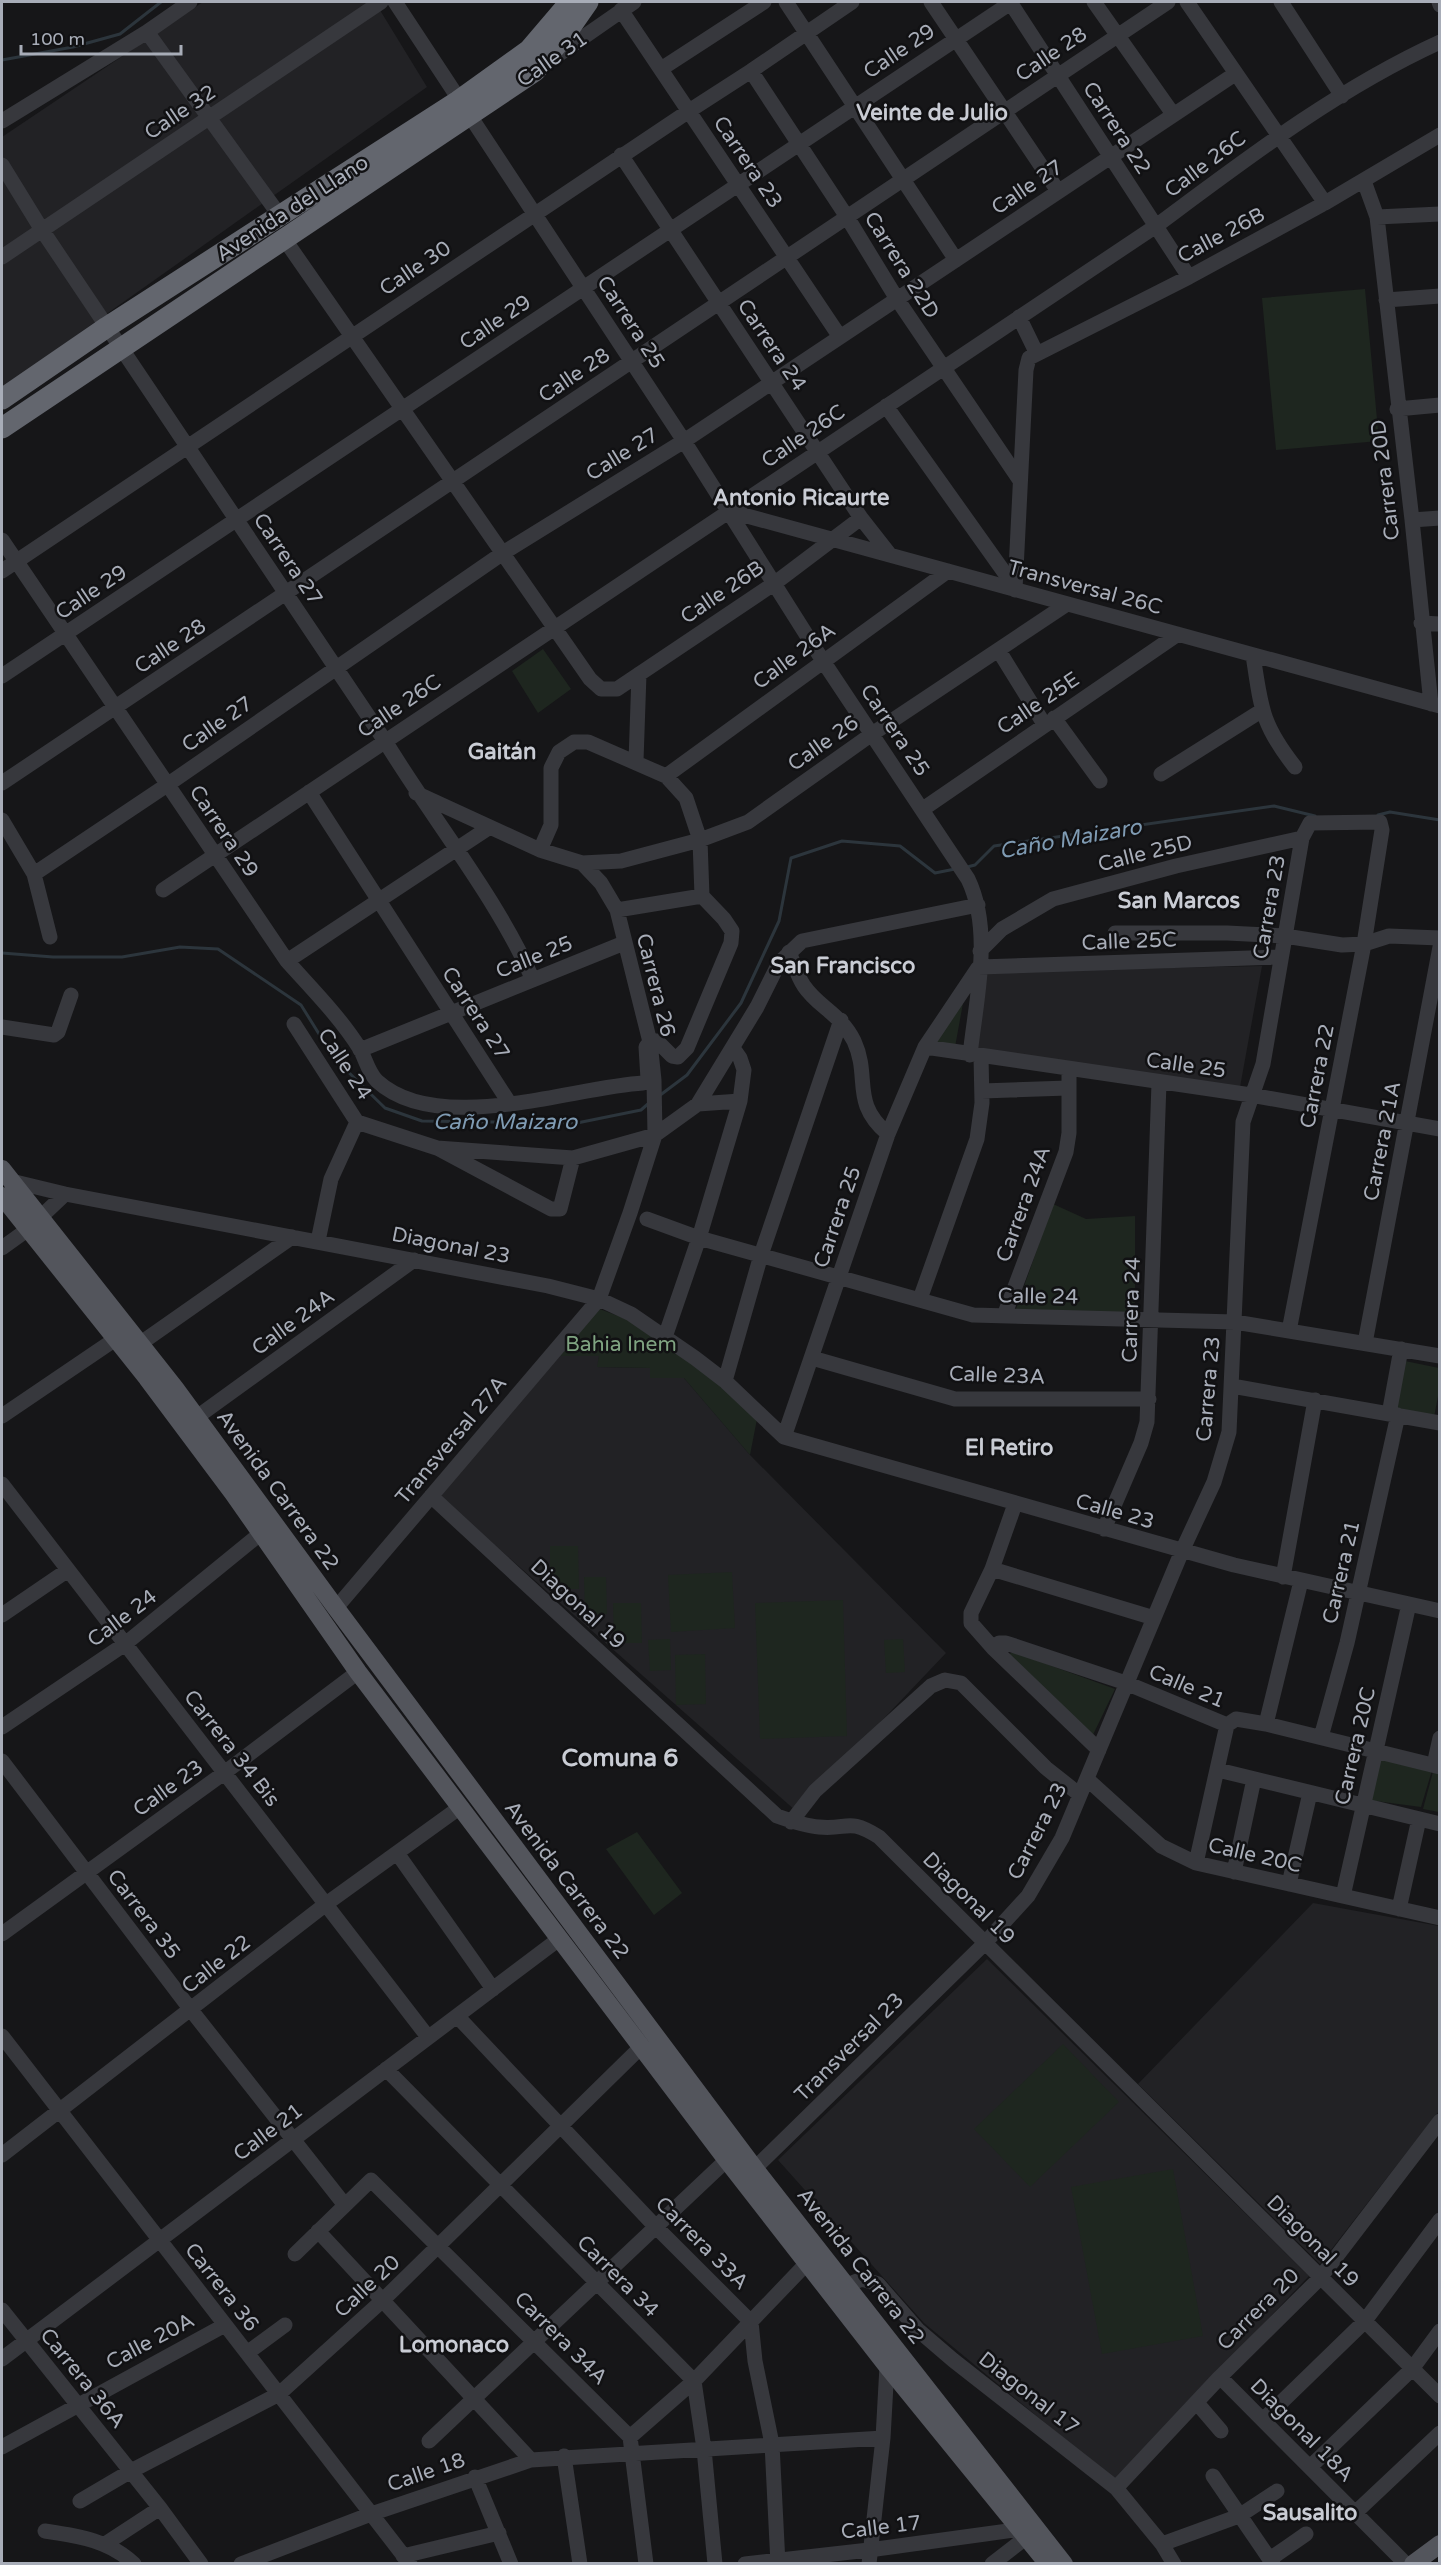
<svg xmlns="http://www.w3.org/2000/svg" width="1441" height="2565" viewBox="0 0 1441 2565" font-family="'Varela Round',sans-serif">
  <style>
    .built { fill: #222225 }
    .green { fill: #1e261f }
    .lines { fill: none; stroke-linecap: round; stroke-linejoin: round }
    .stream { stroke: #2c353c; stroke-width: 3 }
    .minor { stroke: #37383d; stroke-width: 15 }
    .major { stroke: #53555c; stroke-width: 18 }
    .highway { stroke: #63666e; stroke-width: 21 }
    .labels { text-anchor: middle; stroke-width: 5; stroke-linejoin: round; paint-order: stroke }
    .street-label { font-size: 21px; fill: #a8adb8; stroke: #111113 }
    .park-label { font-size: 21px; fill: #7fa381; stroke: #111113 }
    .neighbourhood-label { font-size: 22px; font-weight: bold; fill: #c9ccd4; stroke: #111113 }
    .water-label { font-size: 22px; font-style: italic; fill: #7f9bb3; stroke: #111113 }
    .quarter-label { font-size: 24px; font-weight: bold; fill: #c9ccd4; stroke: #111113 }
  </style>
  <rect width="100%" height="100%" fill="#161618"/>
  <!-- built -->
  <path class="built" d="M203 2H375L427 87 2 388V137Z
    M1262 966 1240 1087 973 1048 983 972Z
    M560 1356H599L598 1367 651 1368 650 1378H684L750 1455 946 1653 796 1811 438 1495Z
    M1313 1903 1439 1926V2111L1320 2264 1138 2084Z
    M987 1959 1309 2276 1114 2480 924 2323 778 2160Z"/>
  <!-- green -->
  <path class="green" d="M1365 289 1379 441 1276 450 1262 298Z
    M543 649 571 689 538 713 512 671Z
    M965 992 955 1047 932 1043Z
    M1053 1204 1086 1219 1135 1216V1313L1016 1309Z
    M597 1308 626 1319 694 1361 757 1419 750 1455 684 1378H650V1368L597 1367 599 1356H560Z
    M1405 1361 1439 1368V1391L1434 1417 1395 1409Z
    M550 1546H578L579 1589H550Z
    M732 1572 735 1628 671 1632 668 1575Z
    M606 1577 607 1614 585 1615 584 1577Z
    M843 1600 847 1736 760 1739 755 1603Z
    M613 1603H641L642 1643H614Z
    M670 1639 671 1670 650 1671 648 1640Z
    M903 1639 905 1672 886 1673 884 1640Z
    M1013 1652 1115 1689 1091 1739 1006 1656Z
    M705 1654 706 1704 676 1705 675 1655Z
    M1378 1756 1433 1767 1421 1807 1368 1800Z
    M1434 1768 1439 1769V1812L1423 1809Z
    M637 1832 682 1893 654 1915 606 1849Z
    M1063 2044 1119 2102 1030 2187 974 2129Z
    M1173 2169 1203 2336 1102 2354 1071 2187Z"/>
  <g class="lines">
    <!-- stream -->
    <path class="stream" d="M2 60 73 47 120 34 161 2
      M1378 815 1390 812 1440 820
      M967 867 975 865 994 846 1274 806 1315 816
      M2 953 53 957H122L180 947 218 949 301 1005 334 1058 385 1108 422 1121 577 1123 641 1110 649 1103
      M659 1096 687 1075 741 1003 779 921 791 858 842 841 900 846 935 873 955 869"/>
    <!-- minor -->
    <path class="minor" d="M395 2 684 441 823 661 968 879C993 931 976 999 970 1055
      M786 2 956 260
      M931 2 1058 191
      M1010 2 1189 277
      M1094 2 1173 114
      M1187 2 1325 203
      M1281 2 1342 96
      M1439 2 1440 5
      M621 10 840 337
      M147 32 280 216
      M552 59 634 2
      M661 69 764 2
      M751 71 847 217 897 299 1019 479
      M2 121 147 32 190 2
      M621 155 861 518 890 555
      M2 165 42 230 385 741C433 820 496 896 533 980
      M1364 181 1377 217 1412 520 1431 704
      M1377 217 1440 214
      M285 240 590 679 601 689H617L775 583 861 518
      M2 257 381 2
      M1386 300 1440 296
      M1019 317 1036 352
      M886 406 1014 586
      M1397 409 1440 405
      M729 511 1440 706
      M1412 520 1440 518
      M2 540 287 961C312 989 340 1017 360 1049 366 1060 368 1072 377 1081 438 1137 572 1087 643 1083L648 1079 646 1047 650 1042 657 1041 672 1056 678 1057 687 1048 731 943 732 931 724 919 702 896
      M2 571 689 111 751 71 852 2
      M1015 590 1026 370 1029 358 1189 277 1325 203 1440 135
      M1421 623 1440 624
      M999 651 1044 724
      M1253 655C1261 707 1261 724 1295 767
      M2 676 1012 2
      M1054 718 1100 781
      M636 761 639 674
      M1161 774 1261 711
      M666 776 948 571
      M2 783 1168 2
      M309 792 510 1104
      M923 809 1178 634
      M2 820 34 874 50 937
      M540 850 551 825V768L559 752 574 742H588L666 776 686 798 700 840 702 896
      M582 863 621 861 700 840 748 822 872 734 1067 604
      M34 874 167 785 503 553 684 441 1235 74
      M163 890 1156 226C1246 159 1337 89 1440 42
      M617 910 702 896
      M1115 933H1227L1285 936 1342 945 1364 944 1389 936 1440 938
      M980 951 1002 929 1053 899 1176 866 1302 838
      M789 952C794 963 797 976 804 986 818 1007 841 1014 854 1041 871 1078 850 1102 888 1134
      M287 961 490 827
      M979 967 1281 957
      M294 1024 357 1122 437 1148 551 1209H560L573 1158
      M2 1027 54 1035 58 1032 71 995
      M925 1047 1251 1095 1440 1129
      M360 1050 624 943
      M982 1091 1068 1088
      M698 1104 740 1101
      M437 1148 573 1158 655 1135 698 1104 757 1007 779 963 802 941 978 905
      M11 1181 65 1194 548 1286 599 1299 631 1314 695 1358 725 1381 784 1437 1234 1565 1440 1611
      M647 1219 699 1238 973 1315 1235 1322 1440 1356
      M318 1241 331 1179 357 1122
      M2 1248 27 1230 65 1194
      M920 1299 977 1139 982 1103 981 1056
      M1004 1316 1066 1152 1069 1133V1069
      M665 1337 699 1238 740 1101 744 1070 740 1058 733 1048
      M1365 1343 1440 947
      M812 1358 955 1399H1149
      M725 1381 761 1255 841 1020
      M1232 1386 1440 1423
      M1389 1414 1401 1349
      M2 1416 117 1338 141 1343 292 1237
      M197 1417 414 1260
      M784 1437 888 1134 925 1047 978 968
      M2 1484 428 2037
      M431 1496 777 1816C791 1821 805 1826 819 1827 849 1830 847 1817 879 1837L1440 2396
      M1015 1504 992 1569 971 1613V1623L993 1648 1099 1750
      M1104 1529 1141 1443 1147 1422 1159 1083
      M992 1569 1154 1618
      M1283 1577 1315 1400
      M336 1608 599 1299 630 1213 655 1135 654 1080 650 1042 617 910 601 883 582 863 540 850 416 793
      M2 1615 68 1570
      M993 1648 999 1643H1006L1126 1683 1227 1725 1236 1719 1266 1724 1440 1767
      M1266 1724 1301 1581
      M2 1727 125 1644 261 1533
      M1321 1737 1347 1643 1398 1415
      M2 1761 191 2010 344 2204
      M1434 1765 1440 1738
      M1218 1770 1440 1824
      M1087 1779 1161 1846 1196 1863 1440 1918
      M791 1822 815 1791 931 1686 945 1680 961 1683 1046 1768 1080 1795
      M397 1853 493 1989
      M1196 1863 1227 1725
      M1234 1872 1254 1779
      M1289 1884 1310 1793
      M1343 1896 1409 1604
      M1399 1909 1419 1819
      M2 1934 224 1773 358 1672
      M457 2016 655 2226 751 2322 755 2361 772 2444 778 2564
      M2 2036 410 2564
      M386 2069 694 2381 704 2449 715 2564
      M2 2155 326 1904 459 1808
      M747 2176 984 1944 1028 1896 1062 1838 1182 1551 1214 1482 1229 1432 1243 1122 1263 1064 1302 838 1310 823 1380 822 1382 830 1364 944 1289 1331
      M318 2231 531 2460
      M295 2254 371 2180 630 2437 646 2564
      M847 2285 862 2279 878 2284 918 2330 953 2360 1116 2488 1162 2544 1174 2564
      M2 2310 160 2508 201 2564
      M247 2353 285 2325
      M2 2359 559 1939
      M1220 2377 1406 2564
      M1197 2403 1221 2431
      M1263 2420 1364 2322 1440 2220
      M630 2437 694 2381 808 2262
      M429 2441 734 2153
      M2 2447 225 2325
      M564 2456 580 2564
      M1310 2467 1412 2369 1440 2331
      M1213 2476 1273 2564
      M475 2477 511 2564
      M1116 2488 1220 2377 1320 2278 1440 2121
      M80 2501 131 2471 279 2394 383 2300 641 2047
      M1355 2513 1440 2433
      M45 2531C78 2536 109 2540 134 2564
      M105 2544 160 2508
      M1162 2544 1239 2516 1277 2491
      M403 2556 499 2533
      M1270 2559 1306 2534
      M241 2564 371 2514 531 2460 883 2438
      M745 2564 869 2550 1022 2529
      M869 2564 883 2438 887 2366
      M992 2564 1028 2536"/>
    <!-- major -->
    <path class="major" d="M2 1169 175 1388 336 1608 755 2169 1064 2564
      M2 1196 147 1378 233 1493 358 1672 726 2159 887 2366 1048 2564
      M1413 2564 1440 2544"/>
    <!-- highway -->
    <path class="highway" d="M2 399 107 327 458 101 529 50 570 2
      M2 428 535 71 565 35 588 2"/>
  </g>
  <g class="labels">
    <!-- street labels -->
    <g class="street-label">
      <text transform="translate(899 51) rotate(-34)" y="7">Calle 29</text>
      <text transform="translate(1051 54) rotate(-34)" y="7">Calle 28</text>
      <text transform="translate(552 59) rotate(-35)" y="7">Calle 31</text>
      <text transform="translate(180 112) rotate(-34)" y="7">Calle 32</text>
      <text transform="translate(1117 128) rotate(57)" y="7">Carrera 22</text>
      <text transform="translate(748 162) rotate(56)" y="7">Carrera 23</text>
      <text transform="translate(1205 164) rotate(-37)" y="7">Calle 26C</text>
      <text transform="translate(1027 187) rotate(-34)" y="7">Calle 27</text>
      <text transform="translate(292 208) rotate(-33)" y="7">Avenida del Llano</text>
      <text transform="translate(1221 235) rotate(-28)" y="7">Calle 26B</text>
      <text transform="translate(902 265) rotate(58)" y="7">Carrera 22D</text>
      <text transform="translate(415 268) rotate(-34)" y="7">Calle 30</text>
      <text transform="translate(495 322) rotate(-34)" y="7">Calle 29</text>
      <text transform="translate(631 322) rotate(57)" y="7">Carrera 25</text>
      <text transform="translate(772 345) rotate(56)" y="7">Carrera 24</text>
      <text transform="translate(574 375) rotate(-34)" y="7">Calle 28</text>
      <text transform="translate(803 436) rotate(-34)" y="7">Calle 26C</text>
      <text transform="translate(622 454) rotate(-32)" y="7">Calle 27</text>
      <text transform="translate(1385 480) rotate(-97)" y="7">Carrera 20D</text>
      <text transform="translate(288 559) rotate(56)" y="7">Carrera 27</text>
      <text transform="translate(1085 587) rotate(15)" y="7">Transversal 26C</text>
      <text transform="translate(91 592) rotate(-34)" y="7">Calle 29</text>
      <text transform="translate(722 592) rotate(-34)" y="7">Calle 26B</text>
      <text transform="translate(170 646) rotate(-34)" y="7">Calle 28</text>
      <text transform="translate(794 656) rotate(-36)" y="7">Calle 26A</text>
      <text transform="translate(1038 703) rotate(-34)" y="7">Calle 25E</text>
      <text transform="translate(399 706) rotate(-34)" y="7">Calle 26C</text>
      <text transform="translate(217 724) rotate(-35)" y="7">Calle 27</text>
      <text transform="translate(895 730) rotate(56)" y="7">Carrera 25</text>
      <text transform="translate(823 743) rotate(-35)" y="7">Calle 26</text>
      <text transform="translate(224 831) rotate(56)" y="7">Carrera 29</text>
      <text transform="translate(1145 853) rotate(-14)" y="7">Calle 25D</text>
      <text transform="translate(1269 907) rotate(-80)" y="7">Carrera 23</text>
      <text transform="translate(1129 941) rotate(-2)" y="7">Calle 25C</text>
      <text transform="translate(534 957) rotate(-22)" y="7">Calle 25</text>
      <text transform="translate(656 985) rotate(76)" y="7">Carrera 26</text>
      <text transform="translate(476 1013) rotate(57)" y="7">Carrera 27</text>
      <text transform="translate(345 1064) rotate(57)" y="7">Calle 24</text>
      <text transform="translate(1186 1065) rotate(8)" y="7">Calle 25</text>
      <text transform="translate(1317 1076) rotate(-79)" y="7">Carrera 22</text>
      <text transform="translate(1382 1141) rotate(-79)" y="7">Carrera 21A</text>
      <text transform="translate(1023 1204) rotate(-70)" y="7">Carrera 24A</text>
      <text transform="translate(837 1217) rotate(-71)" y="7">Carrera 25</text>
      <text transform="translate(451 1245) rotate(11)" y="7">Diagonal 23</text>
      <text transform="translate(1038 1296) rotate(1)" y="7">Calle 24</text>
      <text transform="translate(1131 1310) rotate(-88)" y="7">Carrera 24</text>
      <text transform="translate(293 1322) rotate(-36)" y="7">Calle 24A</text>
      <text transform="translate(997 1375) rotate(2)" y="7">Calle 23A</text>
      <text transform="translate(1208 1389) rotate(-85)" y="7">Carrera 23</text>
      <text transform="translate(451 1440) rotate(-50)" y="7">Transversal 27A</text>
      <text transform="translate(278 1490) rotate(54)" y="7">Avenida Carrera 22</text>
      <text transform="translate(1115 1511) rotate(16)" y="7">Calle 23</text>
      <text transform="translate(1341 1572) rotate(-77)" y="7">Carrera 21</text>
      <text transform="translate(578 1604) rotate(43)" y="7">Diagonal 19</text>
      <text transform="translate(122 1618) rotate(-37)" y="7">Calle 24</text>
      <text transform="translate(1187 1686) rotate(23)" y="7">Calle 21</text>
      <text transform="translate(1355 1746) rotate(-77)" y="7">Carrera 20C</text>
      <text transform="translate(232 1748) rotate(52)" y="7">Carrera 34 Bis</text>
      <text transform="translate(168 1788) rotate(-36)" y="7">Calle 23</text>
      <text transform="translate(1037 1831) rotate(-63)" y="7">Carrera 23</text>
      <text transform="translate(1255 1855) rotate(13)" y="7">Calle 20C</text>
      <text transform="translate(567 1880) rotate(53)" y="7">Avenida Carrera 22</text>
      <text transform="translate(969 1898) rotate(45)" y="7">Diagonal 19</text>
      <text transform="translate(144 1914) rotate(53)" y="7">Carrera 35</text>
      <text transform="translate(216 1964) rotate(-38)" y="7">Calle 22</text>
      <text transform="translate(849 2047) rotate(-45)" y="7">Transversal 23</text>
      <text transform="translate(268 2132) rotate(-37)" y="7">Calle 21</text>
      <text transform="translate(1313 2241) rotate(45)" y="7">Diagonal 19</text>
      <text transform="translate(702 2243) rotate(45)" y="7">Carrera 33A</text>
      <text transform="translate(861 2266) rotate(52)" y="7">Avenida Carrera 22</text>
      <text transform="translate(618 2276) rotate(45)" y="7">Carrera 34</text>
      <text transform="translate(367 2286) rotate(-43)" y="7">Calle 20</text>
      <text transform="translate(222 2287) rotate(52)" y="7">Carrera 36</text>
      <text transform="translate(1258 2309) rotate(-45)" y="7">Carrera 20</text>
      <text transform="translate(561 2338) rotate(45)" y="7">Carrera 34A</text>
      <text transform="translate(150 2341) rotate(-28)" y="7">Calle 20A</text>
      <text transform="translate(83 2378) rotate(51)" y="7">Carrera 36A</text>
      <text transform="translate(1029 2393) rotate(38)" y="7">Diagonal 17</text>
      <text transform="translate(1302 2430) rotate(45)" y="7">Diagonal 18A</text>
      <text transform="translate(426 2472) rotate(-19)" y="7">Calle 18</text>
      <text transform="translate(881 2527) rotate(-7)" y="7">Calle 17</text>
    </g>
    <!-- park labels -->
    <g class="park-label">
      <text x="621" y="1351">Bahia Inem</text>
    </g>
    <!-- neighbourhood labels -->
    <g class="neighbourhood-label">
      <text x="932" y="120">Veinte de Julio</text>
      <text x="801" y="505">Antonio Ricaurte</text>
      <text x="502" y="759">Gaitán</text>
      <text x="1179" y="908">San Marcos</text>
      <text x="843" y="973">San Francisco</text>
      <text x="1009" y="1455">El Retiro</text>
      <text x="454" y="2352">Lomonaco</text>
      <text x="1310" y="2520">Sausalito</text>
    </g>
    <!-- water labels -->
    <g class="water-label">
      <text transform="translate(1070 838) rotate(-10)" y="8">Caño Maizaro</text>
      <text x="505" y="1129">Caño Maizaro</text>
    </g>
    <!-- quarter labels -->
    <g class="quarter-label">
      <text x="620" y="1766">Comuna 6</text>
    </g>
  </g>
  <!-- border -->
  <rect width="1441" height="2565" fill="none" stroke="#a8adb8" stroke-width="6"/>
  <!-- scale -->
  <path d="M21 45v9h160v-9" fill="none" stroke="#a8adb8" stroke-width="3"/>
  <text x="30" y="45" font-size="18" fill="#a8adb8" stroke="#111113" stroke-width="4.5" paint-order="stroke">100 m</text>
</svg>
